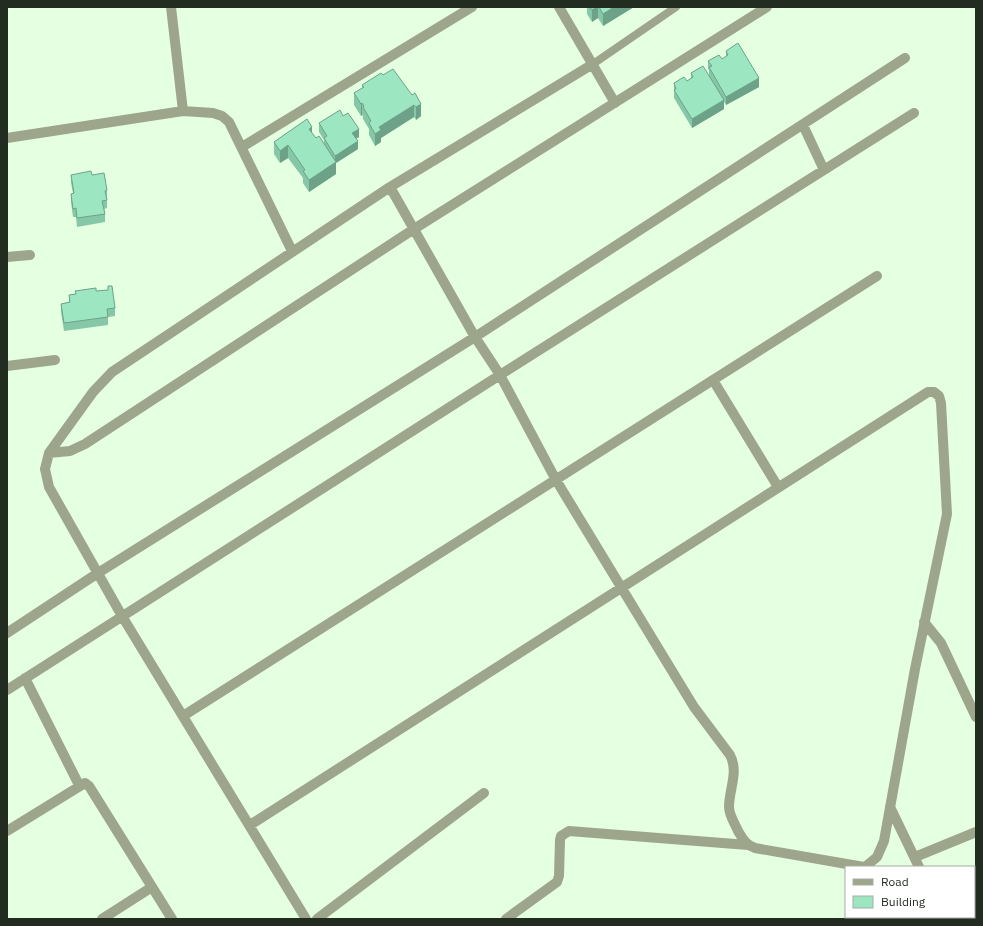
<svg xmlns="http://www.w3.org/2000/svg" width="983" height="926" viewBox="0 0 983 926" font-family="'IBM Plex Sans',sans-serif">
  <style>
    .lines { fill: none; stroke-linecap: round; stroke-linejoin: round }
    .service { stroke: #9da68a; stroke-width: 8 }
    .minor { stroke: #9da68a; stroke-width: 10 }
    .wall { fill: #86c7a7 }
    .shaded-wall { fill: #6da288 }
    .building { fill: #9ce7c2; stroke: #6da288 }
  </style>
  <rect width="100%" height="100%" fill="#e5ffe1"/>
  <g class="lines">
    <!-- service -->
    <path class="service" d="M593 64 676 7"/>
    <!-- minor -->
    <path class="minor" d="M171 7 183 111
      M559 7 615 103
      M803 125 824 170
      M7 138 183 111 213 113 222 116 229 122 292 251
      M242 147 472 7
      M390 187 475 337 500 375 556 480 694 707 730 755C739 772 729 789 729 807 729 815 735 824 738 831 743 839 746 845 755 848L864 867
      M7 257 30 255
      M7 366 55 360
      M713 380 778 487
      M49 453 70 451 85 444 414 229 767 7
      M924 622 941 643 976 717
      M7 633 98 573 475 337 905 58
      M25 678 79 785
      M7 690 500 375 914 113
      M183 716 877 276
      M890 807 919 867
      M250 825 928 392H934L939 396 941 403 947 514 915 669 884 841 877 857 865 867
      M7 831 85 783 89 786 172 919
      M915 857 976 832
      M941 917 942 919
      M102 919 152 887
      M306 919 122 616 49 487 45 469 49 453 93 392 112 372 390 187 593 64
      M317 919 484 793
      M506 919 557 882 559 876 560 840 561 836 569 831 748 845
      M861 919V917"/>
  </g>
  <!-- wall -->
  <path class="wall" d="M587 7H634L603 26 598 18 592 22 587 14Z
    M726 51 759 87 726 105 709 76V70L708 69V61L722 59 726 57Z
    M691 73 724 109 692 128 674 98V83L687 81 691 79Z
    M383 75 412 95 421 116 416 120 414 117 381 138V142L375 146 369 135V129L363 119V116L362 115 361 116 354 105V93L362 88V85Z
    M319 123 359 137 356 139 358 149 336 163V174L309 192 303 183V178L288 158 280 163 274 154V142L312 133 316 138 324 144V140L319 132Z
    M71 175H92L107 190V208L104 209 105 214V222L77 227 76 217H73L71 202V194L73 193 71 183Z
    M108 286 115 308V316L108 317V325L64 331 61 312V304L69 302V295L108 290Z"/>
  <!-- shaded-wall -->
  <path class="shaded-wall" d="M596 7H598V18L592 22V10Z
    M614 7H634L603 26V14Z
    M759 78V87L726 105V97Z
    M724 100V109L692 128V119Z
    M362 103V115L361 116V104Z
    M421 104V116L416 120V107Z
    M414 105V117L381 138V142L375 146V134L379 127Z
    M312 127V139L309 129Z
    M359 129V137L352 141V133Z
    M358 141V149L336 163V174L309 192V180L335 162V156Z
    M288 145V158L280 163V151Z"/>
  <!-- building -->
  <path class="building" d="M590 7H596L592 10Z
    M599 7H614L603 14Z
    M738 43 759 78 726 97 709 67 712 66 708 61 719 55 722 59 728 55 726 51Z
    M703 66 724 100 692 119 674 90 676 89 674 83 684 77 687 81 693 77 691 73Z
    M393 69 412 95 415 93 421 104 416 107 414 105 379 127 381 130 375 134 369 123 371 121 363 107 364 106 362 103 361 104 354 93 364 87 362 85 381 73 383 75Z
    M340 110 343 116 348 113 359 129 352 133 358 141 335 156 324 138 327 136 319 123Z
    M307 119 312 127 309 129 316 138 319 136 336 162 309 180 303 171 305 170 288 145 280 151 274 142Z
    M91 171 92 175 104 173 107 190 105 191 107 200 102 201 105 214 77 218 76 208 73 209 71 194 74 193 71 175Z
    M108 286H112L115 308 107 309 108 317 64 323 61 304 70 302 69 295 76 294 75 291 96 288V291L108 290Z"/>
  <!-- border -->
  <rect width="983" height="926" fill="none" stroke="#232c21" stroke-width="16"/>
  <!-- legend -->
  <rect x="845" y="866" width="130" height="52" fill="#ffffff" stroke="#a7aba6"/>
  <rect x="853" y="879" width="20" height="6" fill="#9da68a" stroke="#a7aba6"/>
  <text x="881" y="886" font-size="12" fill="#232c21">Road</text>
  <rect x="853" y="896" width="20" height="12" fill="#9ce7c2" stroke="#a7aba6"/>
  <text x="881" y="906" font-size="12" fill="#232c21">Building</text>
</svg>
